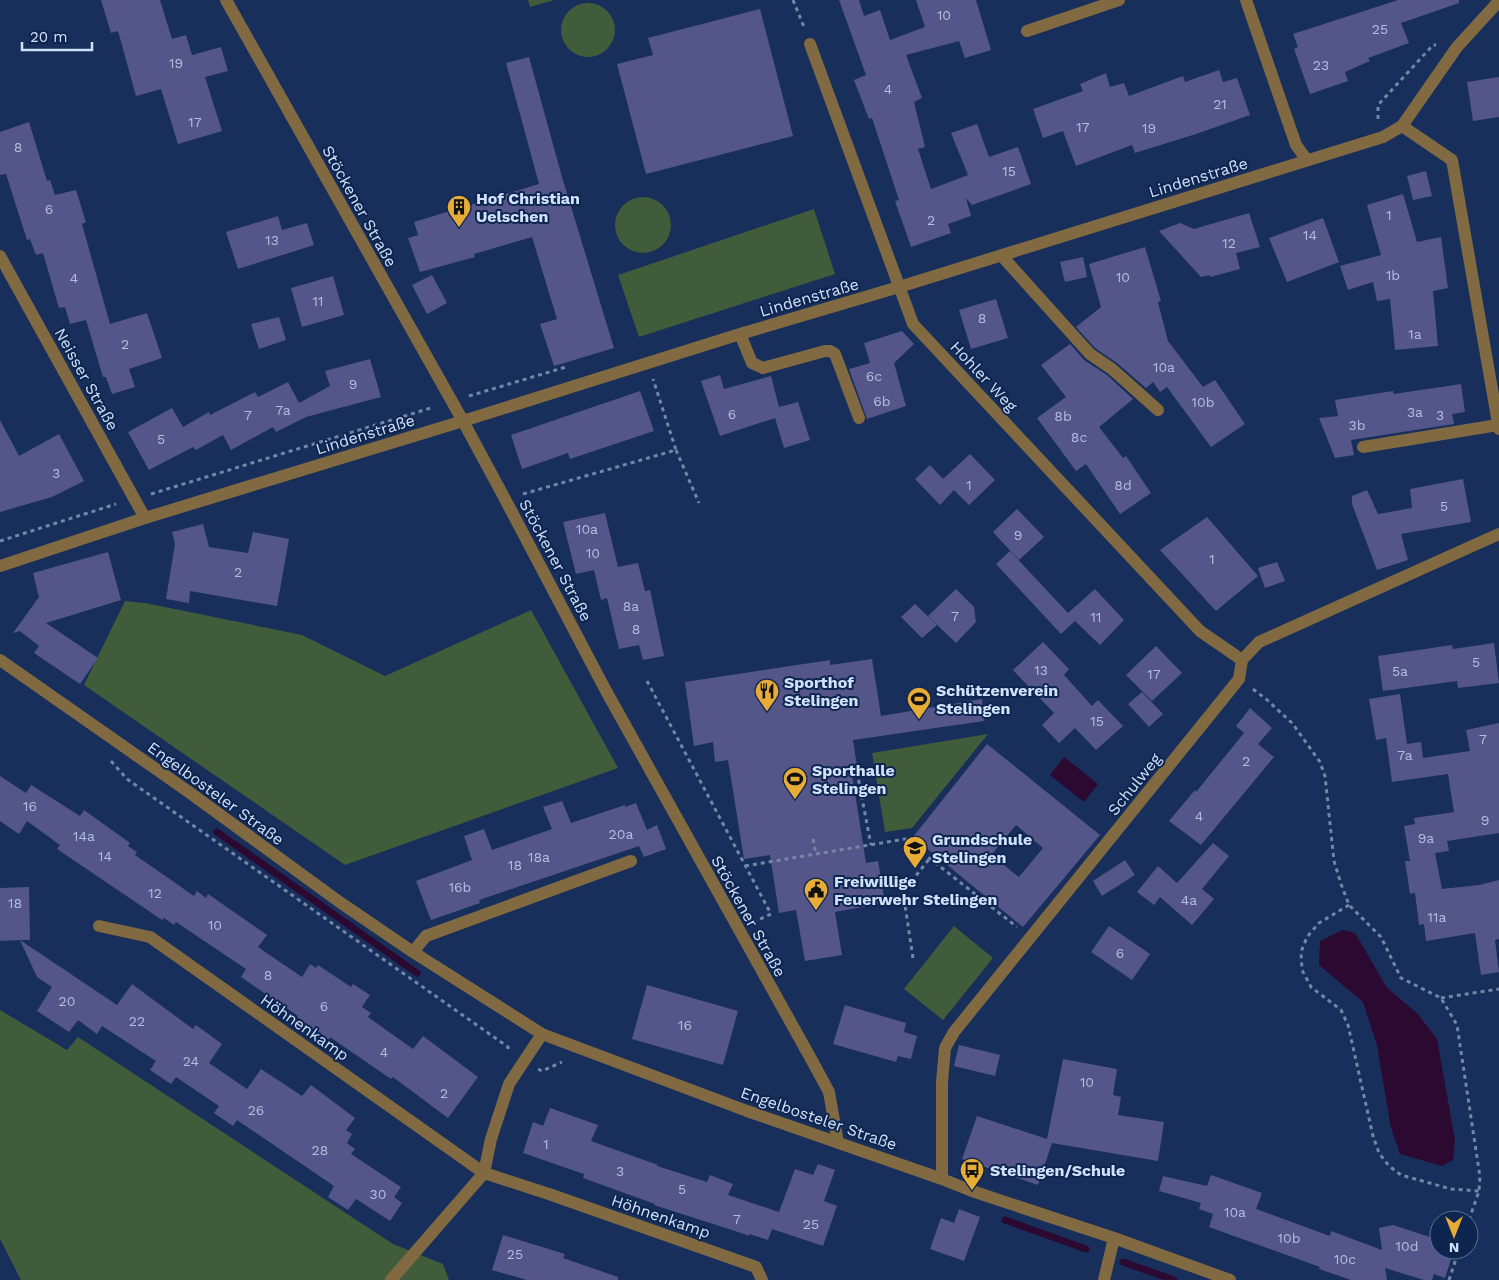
<svg xmlns="http://www.w3.org/2000/svg" width="1499" height="1280" viewBox="0 0 1499 1280" font-family="'Work Sans',sans-serif">
  <style>
    .green { fill: #405c3b }
    .water { fill: #2b0931 }
    .lines { fill: none; stroke-linecap: round; stroke-linejoin: round }
    .stream { stroke: #2b0931; stroke-width: 7 }
    .building { fill: #54568a; fill-rule: evenodd }
    .path { stroke: #7387aa; stroke-width: 3; stroke-dasharray: 4 4; stroke-linecap: butt }
    .minor { stroke: #816a42; stroke-width: 12 }
    .labels { text-anchor: middle; stroke-width: 4; stroke-linejoin: round; paint-order: stroke }
    .number-label { font-size: 14px; fill: #b1bee0 }
    .street-label { font-size: 16px; fill: #d0e1fc; stroke: #0d254f }
    .poi-label { font-size: 16px; font-weight: bold; fill: #d0e1fc; stroke: #0d254f; text-anchor: start }
  </style>
  <rect width="100%" height="100%" fill="#172f5a"/>
  <!-- green -->
  <path class="green" d="M528 0H554L530 7Z
    M561 30a27 27 0 1 1 54 0a27 27 0 1 1-54 0Z
    M615 225a28 28 0 1 1 56 0a28 28 0 1 1-56 0Z
    M814 209 835 274 639 337 618 275Z
    M125 601 145 603 302 635 385 676 531 610 618 768 345 865 84 685Z
    M988 734 912 828 885 832 872 753Z
    M954 926 993 958 943 1020 904 989Z
    M0 1010 67 1050 78 1037 393 1244 443 1264 449 1280H21L0 1239Z"/>
  <!-- water -->
  <path class="water" d="M1064 757 1098 784 1084 802 1050 775Z
    M1343 930 1355 933 1387 988 1417 1013 1437 1039 1455 1140 1453 1160 1442 1166 1400 1154 1391 1128 1377 1045 1363 1002 1319 965 1320 941Z"/>
  <g class="lines">
    <!-- stream -->
    <path class="stream" d="M217 832 417 973
      M1005 1220 1086 1249
      M1123 1262 1174 1280"/>
  </g>
  <!-- building -->
  <path class="building" d="M101 0H160L172 39 186 35 192 55 221 47 228 71 205 77 222 131 178 144 161 89 136 96 118 31 111 33Z
    M839 0H859L864 16 880 10 890 40 925 27 916 0H976L991 50 965 58 959 41 906 55 922 98 914 102 925 147 918 149 931 189 968 175 951 133 977 124 989 157 1018 147 1031 184 972 205 966 198 971 216 948 224 951 233 911 247 895 201 899 200 872 118 869 119 854 80 866 75Z
    M1398 0H1459V3L1401 23 1409 43 1368 58 1370 61 1345 72 1348 81 1310 94 1294 49 1298 47 1293 34Z
    M760 9 793 136 646 174 617 64 653 55 648 38Z
    M529 57 562 177 614 348 554 366 540 324 557 319 532 237 474 254 475 257 420 272 408 238 418 235 414 222 539 184 506 63Z
    M1219 70 1223 82 1237 78 1250 115 1196 134 1135 153 1132 145 1076 166 1063 131 1043 138 1033 109 1083 91 1080 84 1106 73 1110 87 1124 83 1129 96 1183 76 1185 82Z
    M1499 77V117L1473 121 1467 82Z
    M29 122 47 181 50 180 55 195 76 190 86 222 82 224 110 324 147 313 162 358 129 369 135 387 112 394 106 377H103L86 320 70 324 65 307 59 308 43 253 36 255 30 239 27 240 6 174 0 175V132Z
    M1426 171 1432 196 1413 200 1407 176Z
    M1403 194 1417 242 1441 237 1448 288 1433 291 1438 346 1395 350 1390 299 1377 301 1373 282 1348 290 1340 266 1381 255 1367 205Z
    M1249 213 1260 247 1236 253 1240 269 1210 277V275L1201 277 1159 231 1180 223 1194 229Z
    M278 216 282 230 307 223 314 245 238 269 226 232Z
    M1323 218 1339 262 1287 282 1269 238Z
    M1145 247 1161 301 1158 302 1168 341 1203 387 1215 380 1245 424 1211 447 1167 387 1160 392 1153 382 1146 388 1117 363 1095 348 1076 327 1101 307 1089 264Z
    M1083 257 1087 277 1065 282 1060 262Z
    M432 275 447 303 427 314 412 285Z
    M333 276 344 315 302 327 291 288Z
    M996 299 1008 338 971 349 959 310Z
    M279 317 286 340 259 349 251 324Z
    M902 331 914 344 894 363 906 406 867 419 849 369 870 363 864 343Z
    M1070 344 1084 360 1107 375 1133 399 1099 427 1123 458 1126 456 1151 493 1120 514 1086 464 1076 471 1037 418 1066 397 1041 365Z
    M370 359 381 397 306 417 276 432 273 427 231 450 223 435 196 450 193 447 149 470 128 432 172 408 183 427 209 412 210 415 255 392 258 397 288 382 299 403 330 386 325 371Z
    M720 375 724 389 771 376 779 407 798 402 810 440 784 448 775 418 720 436 701 381Z
    M1461 384 1465 412 1452 414 1454 424 1351 440 1354 455 1335 458 1319 418 1338 416 1335 400 1393 391 1394 394Z
    M640 391 654 431 570 459 568 453 522 469 511 435Z
    M0 420 19 456 59 434 84 481 52 497 0 512Z
    M970 454 995 480 969 505 954 490 940 505 915 479 930 465 943 479Z
    M1463 479 1471 522 1401 534 1408 560 1377 570 1352 504V496L1367 490 1378 514 1412 508 1410 489Z
    M1017 509 1044 537 1019 560 993 532Z
    M605 513 618 567 638 563 645 591 650 590 664 656 643 660 639 645 619 649 607 598 601 600 594 570 576 574 563 522Z
    M1207 517 1258 576 1216 611 1160 550Z
    M203 524 209 547 248 553 253 532 289 539 277 606 190 591 189 603 166 599 175 544 172 532Z
    M1010 551 1068 613 1095 589 1124 620 1100 645 1075 621 1061 634 996 564Z
    M108 552 121 600 46 623 98 658 80 684 34 653 39 646 20 631 13 633 39 597 33 573Z
    M1277 562 1285 581 1265 588 1258 568Z
    M956 589 974 607 976 622 956 643 928 616Z
    M915 604 937 625 922 638 901 617Z
    M1043 642 1069 669 1064 675 1092 706 1098 700 1123 726 1096 750 1075 728 1059 743 1042 725 1054 713 1013 670Z
    M1494 643 1499 683 1458 688 1457 681 1383 691 1378 656 1452 645 1453 649Z
    M1156 646 1182 673 1152 701 1126 675Z
    M872 659 881 716 982 699 984 721 853 740 857 766 851 768 866 863 878 861 885 903 835 912 842 955 805 961 796 910 779 913 770 855 744 859 728 760 715 762 713 742 694 746 685 682 830 660V665Z
    M1142 692 1163 714 1149 727 1128 704Z
    M1400 694 1407 744 1421 742 1423 758 1470 751 1466 730 1499 723V833L1447 841 1449 851 1435 853 1442 889 1479 885 1499 880V939L1495 940 1499 972 1481 975 1475 933 1426 941 1424 924 1419 925 1415 893 1410 894 1405 861H1410L1404 826 1415 824 1414 818 1454 812 1448 774 1392 782 1386 738 1376 740 1369 699Z
    M1250 708 1272 728 1258 744 1274 757 1201 845 1169 821 1195 790 1196 792 1244 733 1236 726Z
    M987 744 1100 835 1023 927 913 837ZM1016 825 1043 848 1019 877 991 855Z
    M0 776 26 793 31 785 80 816 84 810 130 843 128 846 137 852 135 855 194 896 197 891 206 898 208 894 267 935 258 947 302 977 310 964 316 968 318 965 351 987 353 984 370 995 362 1007 371 1013 368 1017 413 1049 423 1036 478 1077 448 1118 393 1077 391 1079 330 1037 329 1040 297 1017 298 1016 241 977 246 969 176 922 174 925 164 918 162 920 57 849 60 845 27 821 19 834 0 821Z
    M562 801 571 823 625 805V807L636 803 647 830 657 825 666 849 644 857 639 846 479 900 480 903 431 920 416 881 472 860 464 836 484 829 492 850 552 829 543 807Z
    M1213 843 1229 856 1202 889 1214 899 1192 925 1160 897 1154 905 1137 892 1158 866 1177 883Z
    M1125 860 1135 875 1102 896 1093 881Z
    M29 887 30 940H20L117 1005 132 984 193 1029 196 1025 222 1044 209 1063 247 1089 261 1069 302 1096 311 1085 355 1118 346 1130 352 1134 347 1143 355 1149 351 1154 401 1187 394 1197 402 1203 390 1221 356 1199 348 1210 328 1197 334 1186 237 1120 233 1126 214 1113 219 1106 176 1077 171 1084 150 1070 156 1061 102 1026 97 1034 78 1020 69 1032 37 1011 52 987 37 977 20 940 0 941V888Z
    M1109 926 1150 954 1132 980 1091 952Z
    M647 985 738 1011 723 1065 632 1039Z
    M845 1005 906 1023 904 1032 917 1036 911 1059 898 1056 896 1062 833 1044Z
    M959 1045 1000 1055 995 1076 954 1066Z
    M1063 1059 1117 1069 1113 1095 1121 1097 1118 1115 1164 1122 1158 1161 1052 1143 1038 1185 962 1159 977 1116 1047 1139Z
    M550 1108 598 1125 591 1141 658 1165 657 1166 707 1182 710 1175 733 1184 728 1195 779 1212 795 1169 813 1175 818 1164 835 1170 824 1201 837 1206 823 1246 772 1229 768 1240 749 1234V1236L741 1233 654 1205 655 1204 583 1178 584 1174 523 1153 533 1122 543 1126Z
    M1211 1175 1262 1193 1256 1209 1330 1236 1331 1231 1382 1250 1379 1228 1393 1225 1439 1240V1250H1454L1445 1278 1434 1274 1432 1280H1424L1385 1268 1387 1280H1351L1319 1269 1320 1267 1209 1227 1213 1214 1199 1209 1201 1203 1159 1191 1163 1176 1207 1186Z
    M959 1209 980 1217 964 1261 930 1249 941 1218 954 1223Z
    M503 1235 565 1254 563 1258 618 1277V1280H527L492 1270Z"/>
  <g class="lines">
    <!-- path -->
    <path class="path" d="M793 0 804 27
      M1378 119V105L1433 45H1436
      M469 396 566 367
      M676 450 699 503
      M151 494 434 407
      M523 494 676 450 653 379
      M0 541 116 504
      M647 681 771 914 754 922
      M1253 689 1266 699 1292 723 1320 762 1325 776 1334 861 1341 884 1349 905 1381 937 1401 978 1441 998 1457 1025 1480 1177 1479 1191 1469 1220
      M111 761 127 779 508 1047 509 1051
      M857 772 871 845
      M813 839 816 854
      M745 866 905 839 1017 927
      M1349 905 1319 923 1307 937 1301 952 1302 970 1311 987 1341 1010 1348 1025 1373 1136 1379 1153 1389 1166 1401 1175 1451 1189 1479 1191
      M913 958 903 892 930 858
      M1441 998 1499 989
      M538 1069 542 1071 562 1062
      M1449 1280 1459 1250"/>
    <!-- minor -->
    <path class="minor" d="M226 0 463 421 505 499 605 689 810 1057 829 1092 838 1143
      M1246 0 1296 145 1307 160
      M1027 31 1119 0
      M810 44 913 324 1200 631 1242 660
      M1402 126 1452 160 1499 429
      M1001 255 1090 354 1112 369 1158 410
      M0 256 145 518
      M740 334 752 363 763 368 825 351H830L835 354 859 418
      M1363 447 1498 425
      M0 566 145 518 463 421 740 334 899 287 1383 137 1402 126 1457 47 1499 1
      M0 660 186 790 341 903 413 952 542 1034 747 1111 942 1179 972 1191 1114 1238 1230 1280
      M99 926 150 937 484 1173 549 1194 756 1267 762 1280
      M413 952 426 936 631 861
      M942 1179V1082L945 1048 954 1032 1239 679 1242 660 1259 642 1499 534
      M391 1280 484 1173 491 1139 509 1084 542 1034
      M1104 1280 1114 1238"/>
  </g>
  <!-- icons -->
  <defs>
    <symbol id="building-pin" viewBox="-11 -11 22 30"><path d="M0 17L-7.5 6A9.5 9.5 0 1 1 7.5 6Z" fill="#e6ac36" stroke="#0d254f"/><path d="M-4-6H4V6H1V3H-1V6H-4ZM-2.5-4.3h1.7v1.8h-1.7ZM.8-4.3h1.7v1.8H.8ZM-2.5-1h1.7V.8h-1.7ZM.8-1h1.7V.8H.8Z" fill="#111"/></symbol>
    <symbol id="restaurant-pin" viewBox="-11 -11 22 30"><path d="M0 17L-7.5 6A9.5 9.5 0 1 1 7.5 6Z" fill="#e6ac36" stroke="#0d254f"/><path d="M-5-6h1v4h1v-4h1v4h1v-4h1v5L-1.5 .5V6h-2V.5L-5-1ZM5-6V6H3V1.5H1.5Q1.5-4 5-6Z" fill="#111"/></symbol>
    <symbol id="stadium-pin" viewBox="-11 -11 22 30"><path d="M0 17L-7.5 6A9.5 9.5 0 1 1 7.5 6Z" fill="#e6ac36" stroke="#0d254f"/><path d="M0-5a6.5 5 0 1 0 0 10a6.5 5 0 1 0 0-10ZM-3.5-1.8h7v3.6h-7Z" fill="#111"/></symbol>
    <symbol id="school-pin" viewBox="-11 -11 22 30"><path d="M0 17L-7.5 6A9.5 9.5 0 1 1 7.5 6Z" fill="#e6ac36" stroke="#0d254f"/><path d="M0-5L7-2L0 1L-7-2ZM-4 1L0 2.5L4 1V4Q0 6-4 4Z" fill="#111"/></symbol>
    <symbol id="civic-pin" viewBox="-11 -11 22 30"><path d="M0 17L-7.5 6A9.5 9.5 0 1 1 7.5 6Z" fill="#e6ac36" stroke="#0d254f"/><path d="M-.6-6.5H3V-4.5H.6V-3L4-1V1h2V6H-6V1h2V-1L-.6-3ZM-1.2 2.5V6h2.4V2.5Z" fill="#111"/></symbol>
    <symbol id="bus-pin" viewBox="-11 -11 22 30"><path d="M0 17L-7.5 6A9.5 9.5 0 1 1 7.5 6Z" fill="#e6ac36" stroke="#0d254f"/><path d="M-5-6H5V4H4V6H2V4H-2V6H-4V4H-5ZM-3.5-4V0h7V-4ZM-3.5 1.2v1.5H-2V1.2ZM2 1.2v1.5H3.5V1.2Z" fill="#111"/></symbol>
  </defs>
  <g fill-rule="evenodd">
    <use href="#building-pin" x="445" y="193" width="28" height="38"/>
    <use href="#restaurant-pin" x="753" y="677" width="28" height="38"/>
    <use href="#stadium-pin" x="905" y="685" width="28" height="38"/>
    <use href="#stadium-pin" x="781" y="765" width="28" height="38"/>
    <use href="#school-pin" x="901" y="834" width="28" height="38"/>
    <use href="#civic-pin" x="802" y="876" width="28" height="38"/>
    <use href="#bus-pin" x="958" y="1156" width="28" height="38"/>
  </g>
  <g class="labels">
    <!-- number labels -->
    <g class="number-label">
      <text x="944" y="20">10</text>
      <text x="1380" y="34">25</text>
      <text x="176" y="68">19</text>
      <text x="1321" y="70">23</text>
      <text x="888" y="94">4</text>
      <text x="1220" y="109">21</text>
      <text x="195" y="127">17</text>
      <text x="1083" y="132">17</text>
      <text x="1149" y="133">19</text>
      <text x="18" y="152">8</text>
      <text x="1009" y="176">15</text>
      <text x="49" y="214">6</text>
      <text x="1389" y="220">1</text>
      <text x="931" y="225">2</text>
      <text x="1310" y="240">14</text>
      <text x="272" y="245">13</text>
      <text x="1229" y="248">12</text>
      <text x="1393" y="280">1b</text>
      <text x="1123" y="282">10</text>
      <text x="74" y="283">4</text>
      <text x="318" y="306">11</text>
      <text x="982" y="323">8</text>
      <text x="1415" y="339">1a</text>
      <text x="125" y="349">2</text>
      <text x="1164" y="372">10a</text>
      <text x="874" y="381">6c</text>
      <text x="353" y="389">9</text>
      <text x="882" y="406">6b</text>
      <text x="1203" y="407">10b</text>
      <text x="283" y="415">7a</text>
      <text x="1415" y="417">3a</text>
      <text x="732" y="419">6</text>
      <text x="248" y="420">7</text>
      <text x="1440" y="420">3</text>
      <text x="1063" y="421">8b</text>
      <text x="1357" y="430">3b</text>
      <text x="1079" y="442">8c</text>
      <text x="161" y="444">5</text>
      <text x="56" y="478">3</text>
      <text x="969" y="490">1</text>
      <text x="1123" y="490">8d</text>
      <text x="1444" y="511">5</text>
      <text x="587" y="534">10a</text>
      <text x="1018" y="540">9</text>
      <text x="593" y="558">10</text>
      <text x="1212" y="564">1</text>
      <text x="238" y="577">2</text>
      <text x="631" y="611">8a</text>
      <text x="955" y="621">7</text>
      <text x="1096" y="622">11</text>
      <text x="636" y="634">8</text>
      <text x="1476" y="667">5</text>
      <text x="1041" y="675">13</text>
      <text x="1400" y="676">5a</text>
      <text x="1154" y="679">17</text>
      <text x="1097" y="726">15</text>
      <text x="1483" y="744">7</text>
      <text x="1405" y="760">7a</text>
      <text x="1246" y="766">2</text>
      <text x="30" y="811">16</text>
      <text x="1199" y="821">4</text>
      <text x="1485" y="825">9</text>
      <text x="621" y="839">20a</text>
      <text x="84" y="841">14a</text>
      <text x="1426" y="843">9a</text>
      <text x="105" y="861">14</text>
      <text x="539" y="862">18a</text>
      <text x="515" y="870">18</text>
      <text x="460" y="892">16b</text>
      <text x="155" y="898">12</text>
      <text x="1189" y="905">4a</text>
      <text x="15" y="908">18</text>
      <text x="1437" y="922">11a</text>
      <text x="215" y="930">10</text>
      <text x="1120" y="958">6</text>
      <text x="268" y="980">8</text>
      <text x="67" y="1006">20</text>
      <text x="324" y="1011">6</text>
      <text x="137" y="1026">22</text>
      <text x="685" y="1030">16</text>
      <text x="384" y="1057">4</text>
      <text x="191" y="1066">24</text>
      <text x="1087" y="1087">10</text>
      <text x="444" y="1098">2</text>
      <text x="256" y="1115">26</text>
      <text x="546" y="1149">1</text>
      <text x="320" y="1155">28</text>
      <text x="620" y="1176">3</text>
      <text x="682" y="1194">5</text>
      <text x="378" y="1199">30</text>
      <text x="1235" y="1217">10a</text>
      <text x="737" y="1224">7</text>
      <text x="811" y="1229">25</text>
      <text x="1289" y="1243">10b</text>
      <text x="1407" y="1251">10d</text>
      <text x="515" y="1259">25</text>
      <text x="1345" y="1264">10c</text>
    </g>
    <!-- street labels -->
    <g class="street-label">
      <text transform="translate(1198 177) rotate(-17)" y="6">Lindenstraße</text>
      <text transform="translate(360 206) rotate(61)" y="6">Stöckener Straße</text>
      <text transform="translate(809 297) rotate(-16)" y="6">Lindenstraße</text>
      <text transform="translate(984 376) rotate(47)" y="6">Hohler Weg</text>
      <text transform="translate(87 379) rotate(61)" y="6">Neisser Straße</text>
      <text transform="translate(365 434) rotate(-17)" y="6">Lindenstraße</text>
      <text transform="translate(556 560) rotate(62)" y="6">Stöckener Straße</text>
      <text transform="translate(1134 784) rotate(-51)" y="6">Schulweg</text>
      <text transform="translate(216 793) rotate(36)" y="6">Engelbosteler Straße</text>
      <text transform="translate(749 916) rotate(61)" y="6">Stöckener Straße</text>
      <text transform="translate(305 1027) rotate(35)" y="6">Höhnenkamp</text>
      <text transform="translate(819 1118) rotate(19)" y="6">Engelbosteler Straße</text>
      <text transform="translate(661 1216) rotate(19)" y="6">Höhnenkamp</text>
    </g>
    <!-- poi labels -->
    <g class="poi-label">
      <text x="476" y="204">Hof Christian<tspan x="476" dy="18">Uelschen</tspan></text>
      <text x="784" y="688">Sporthof<tspan x="784" dy="18">Stelingen</tspan></text>
      <text x="936" y="696">Schützenverein<tspan x="936" dy="18">Stelingen</tspan></text>
      <text x="812" y="776">Sporthalle<tspan x="812" dy="18">Stelingen</tspan></text>
      <text x="932" y="845">Grundschule<tspan x="932" dy="18">Stelingen</tspan></text>
      <text x="834" y="887">Freiwillige<tspan x="834" dy="18">Feuerwehr Stelingen</tspan></text>
      <text x="990" y="1176">Stelingen/Schule</text>
    </g>
  </g>
  <!-- north arrow -->
  <g transform="translate(1454 1235) rotate(180)"><circle r="24" fill="#0d254f" stroke="#5b7094"/>
  <path d="M0-4L9 19L0 12L-9 19Z" fill="#e6ac36"/>
  <text y="-8" font-size="14" font-weight="bold" text-anchor="middle" fill="#d0e1fc">N</text>
  </g>
  <!-- scale -->
  <path d="M22 42v8h70v-8" fill="none" stroke="#d0e1fc" stroke-width="2.5"/>
  <text x="30" y="42" font-size="15" fill="#d0e1fc" stroke="#0d254f" stroke-width="4" paint-order="stroke">20 m</text>
</svg>
